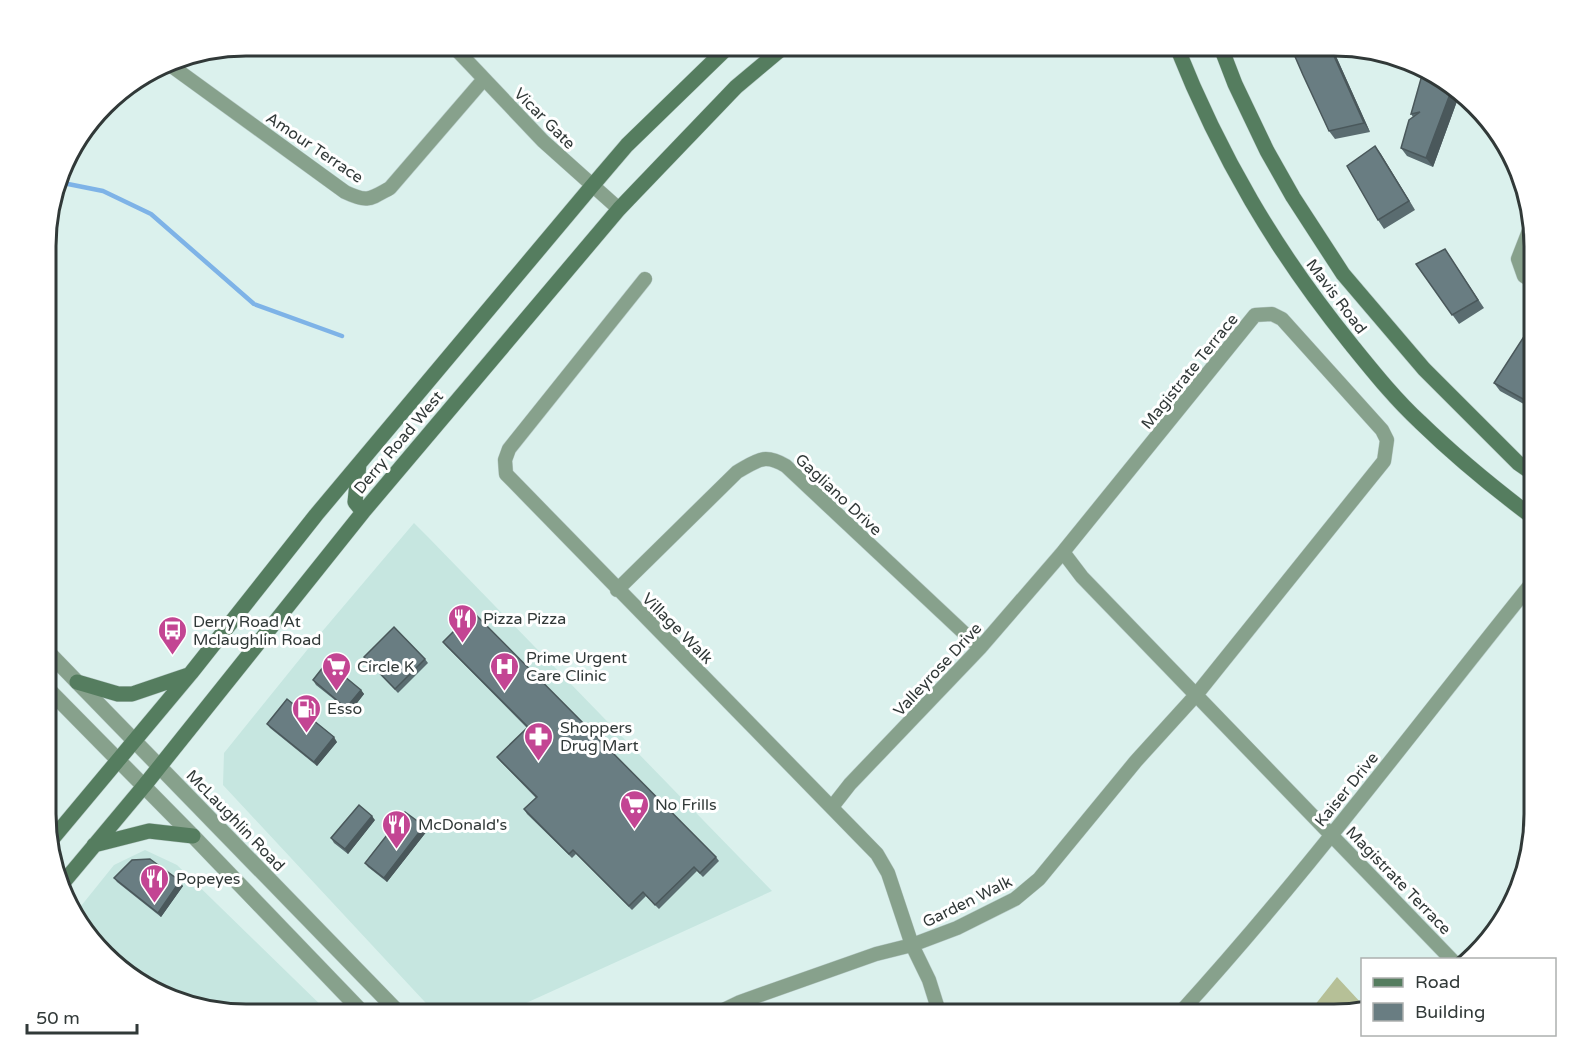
<svg xmlns="http://www.w3.org/2000/svg" width="1580" height="1060" viewBox="0 0 1580 1060" font-family="'Varela Round',sans-serif">
  <style>
    .built { fill: #c6e6e0 }
    .green { fill: #b6c097 }
    .lines { fill: none; stroke-linecap: round; stroke-linejoin: round }
    .stream { stroke: #7eb3e7; stroke-width: 4.5 }
    .minor-casing { stroke: #b9ccc9; stroke-width: 15 }
    .tertiary-casing { stroke: #b9ccc9; stroke-width: 16 }
    .secondary-casing { stroke: #b9ccc9; stroke-width: 16 }
    .minor { stroke: #87a18c; stroke-width: 14 }
    .tertiary { stroke: #87a18c; stroke-width: 15 }
    .secondary { stroke: #557d5f; stroke-width: 15 }
    .wall { fill: #5a6c70 }
    .shaded-wall { fill: #4a585b }
    .building { fill: #697d82; stroke: #4a585b; stroke-width: 1.5 }
    .labels { text-anchor: middle; stroke-width: 6; stroke-linejoin: round; paint-order: stroke }
    .street-label { font-size: 16px; fill: #313938; stroke: #fff }
    .poi-label { font-size: 16px; fill: #313938; stroke: #fff; text-anchor: start }
    .rim { fill: none; stroke: #313938; stroke-width: 3 }
  </style>
  <rect width="100%" height="100%" fill="#dbf1ed"/>
  <!-- built -->
  <path class="built" d="M414 523 428 537 772 891 500 1015H437L223 785 224 753 320 634Z
    M145 850 177 865 331 1015H245L181 1004 134 981 73 916 114 865Z"/>
  <!-- green -->
  <path class="green" d="M1337 977 1362 1004V1010L1347 1015H1307Z"/>
  <g class="lines">
    <!-- stream -->
    <path class="stream" d="M58 182 103 191 151 214 254 304 342 336"/>
    <defs>
      <path id="minor" d="M452 45 543 141 619 209
        M166 62 345 192C368 203 370 199 390 188L484 79
        M1532 223 1518 259 1524 276 1535 283
        M645 279 509 449 505 460 506 474 877 854 888 873 912 945 929 980 940 1015
        M1063 552 1082 577 1452 960
        M617 590 737 472C758 460 764 453 786 466L980 648
        M713 1015 740 1002 876 954 912 945 957 928 1015 899 1039 879 1136 761 1196 695 1384 461 1387 440 1382 430 1282 319 1272 314 1255 315 1063 552 980 648 850 784 832 807
        M1178 1015C1305 876 1417 725 1535 579"/>
      <path id="tertiary" d="M47 651 401 1015
        M47 688 193 836 365 1015"/>
      <path id="secondary" d="M1176 45C1220 156 1275 250 1350 343 1372 370 1394 398 1420 422 1456 457 1495 489 1535 519
        M1220 45 1235 84 1267 151 1293 197 1343 274 1424 369 1518 463 1535 475
        M359 464 355 502 363 512
        M77 682 118 694H132L188 675
        M48 844 191 673 316 515 592 186 627 145 730 45
        M94 845 149 831 193 836
        M62 884 144 786 363 512 619 209 736 87 786 45"/>
    </defs>
    <!-- minor casing -->
    <use href="#minor" class="minor-casing"/>
    <!-- tertiary casing -->
    <use href="#tertiary" class="tertiary-casing"/>
    <!-- secondary casing -->
    <use href="#secondary" class="secondary-casing"/>
    <!-- minor -->
    <use href="#minor" class="minor"/>
    <!-- tertiary -->
    <use href="#tertiary" class="tertiary"/>
    <!-- secondary -->
    <use href="#secondary" class="secondary"/>
  </g>
  <!-- wall -->
  <path class="wall" d="M1290 45H1331L1370 132 1335 139 1329 131Z
    M1378 52 1396 55 1395 58Z
    M1446 79 1460 93 1433 167 1407 156 1401 148 1413 117 1411 114Z
    M1375 146 1415 210 1384 229 1378 220Z
    M1445 249 1484 308 1459 324 1416 264Z
    M1534 321 1529 407 1500 391 1494 383Z
    M443 642 716 857 719 861 703 877 697 871 659 909 646 896 632 910 576 854 572 858 527 814 524 809 536 798 500 761 497 757 527 728 446 646Z
    M364 657 425 659 428 663 398 693 367 661Z
    M313 680 361 690 364 694 350 712 316 685Z
    M267 724 337 742 317 766 270 728Z
    M375 820 348 854 334 843 331 838Z
    M427 831 387 882 368 867 365 863Z
    M114 878 183 886 161 917 117 882Z"/>
  <!-- shaded-wall -->
  <path class="shaded-wall" d="M1329 45H1331L1370 132 1364 123Z
    M1453 86 1460 93 1433 167 1426 158Z
    M1375 146 1381 154 1415 210 1409 201Z
    M1535 378V397L1529 407 1523 399Z
    M361 690 364 694 350 712 346 708Z
    M334 737 337 742 317 766 314 762Z
    M372 816 375 820 348 854 345 849Z
    M424 826 427 831 387 882 384 878Z
    M180 881 183 886 161 917 158 913Z"/>
  <!-- building -->
  <path class="building" d="M1290 45H1329L1364 123 1329 131 1303 75Z
    M1424 68 1446 79 1453 86 1426 158 1401 148 1409 120 1420 112 1411 114Z
    M1375 146 1409 201 1378 220 1347 166Z
    M1445 249 1478 300 1452 315 1416 264Z
    M1534 321 1535 322V378L1523 399 1494 383Z
    M473 612 716 857 700 873 694 867 655 905 643 892 629 906 573 850 569 854 524 809 537 797 497 757 528 727 443 642Z
    M394 627 425 659 395 689 364 657Z
    M327 662 361 690 346 708 313 680Z
    M287 699 334 737 314 762 267 724Z
    M359 805 372 816 345 849 331 838Z
    M405 812 424 826 384 878 365 863Z
    M150 859 180 881 158 913 114 878 132 860Z"/>
  <!-- icons -->
  <defs>
    <symbol id="restaurant-pin" viewBox="-11 -11 22 30"><path d="M0 17L-7.5 6A9.5 9.5 0 1 1 7.5 6Z" fill="#c34593" stroke="#fff"/><path d="M-5-6h1v4h1v-4h1v4h1v-4h1v5L-1.5 .5V6h-2V.5L-5-1ZM5-6V6H3V1.5H1.5Q1.5-4 5-6Z" fill="#fff"/></symbol>
    <symbol id="bus-pin" viewBox="-11 -11 22 30"><path d="M0 17L-7.5 6A9.5 9.5 0 1 1 7.5 6Z" fill="#c34593" stroke="#fff"/><path d="M-5-6H5V4H4V6H2V4H-2V6H-4V4H-5ZM-3.5-4V0h7V-4ZM-3.5 1.2v1.5H-2V1.2ZM2 1.2v1.5H3.5V1.2Z" fill="#fff"/></symbol>
    <symbol id="supermarket-pin" viewBox="-11 -11 22 30"><path d="M0 17L-7.5 6A9.5 9.5 0 1 1 7.5 6Z" fill="#c34593" stroke="#fff"/><path d="M-6-5.5h2.5l.6 2H6L4.5 2H-2.5L-4.4-4H-6ZM-1.5 3.2a1.3 1.3 0 1 0 .1 0ZM3 3.2a1.3 1.3 0 1 0 .1 0Z" fill="#fff"/></symbol>
    <symbol id="hospital-pin" viewBox="-11 -11 22 30"><path d="M0 17L-7.5 6A9.5 9.5 0 1 1 7.5 6Z" fill="#c34593" stroke="#fff"/><path d="M-5-5h3v3.5h4V-5h3V5h-3V1.5h-4V5h-3Z" fill="#fff"/></symbol>
    <symbol id="fuel-pin" viewBox="-11 -11 22 30"><path d="M0 17L-7.5 6A9.5 9.5 0 1 1 7.5 6Z" fill="#c34593" stroke="#fff"/><path d="M-5.5-6h7V0h2V4h1.3V-2.5L3-4.5l.8-.8L6-3V5H2.5V1h-1V6h-7ZM-4.2-4.7v3.2H.2V-4.7Z" fill="#fff"/></symbol>
    <symbol id="pharmacy-pin" viewBox="-11 -11 22 30"><path d="M0 17L-7.5 6A9.5 9.5 0 1 1 7.5 6Z" fill="#c34593" stroke="#fff"/><path d="M-2-6h4v4h4v4h-4v4h-4v-4h-4v-4h4Z" fill="#fff"/></symbol>
  </defs>
  <g fill-rule="evenodd">
    <use href="#restaurant-pin" x="446" y="602" width="33" height="45"/>
    <use href="#bus-pin" x="156" y="614" width="33" height="45"/>
    <use href="#supermarket-pin" x="320" y="650" width="33" height="45"/>
    <use href="#hospital-pin" x="488" y="650" width="33" height="45"/>
    <use href="#fuel-pin" x="290" y="692" width="33" height="45"/>
    <use href="#pharmacy-pin" x="522" y="720" width="33" height="45"/>
    <use href="#supermarket-pin" x="618" y="788" width="33" height="45"/>
    <use href="#restaurant-pin" x="380" y="808" width="33" height="45"/>
    <use href="#restaurant-pin" x="138" y="862" width="33" height="45"/>
  </g>
  <g class="labels">
    <!-- street labels -->
    <g class="street-label">
      <text transform="translate(545 118) rotate(45)" y="6">Vicar Gate</text>
      <text transform="translate(315 147) rotate(34)" y="6">Amour Terrace</text>
      <text transform="translate(1337 296) rotate(53)" y="6">Mavis Road</text>
      <text transform="translate(1189 371) rotate(-51)" y="6">Magistrate Terrace</text>
      <text transform="translate(398 442) rotate(-50)" y="6">Derry Road West</text>
      <text transform="translate(839 494) rotate(43)" y="6">Gagliano Drive</text>
      <text transform="translate(678 628) rotate(45)" y="6">Village Walk</text>
      <text transform="translate(937 669) rotate(-47)" y="6">Valleyrose Drive</text>
      <text transform="translate(1346 789) rotate(-51)" y="6">Kaiser Drive</text>
      <text transform="translate(236 820) rotate(46)" y="6">McLaughlin Road</text>
      <text transform="translate(1399 880) rotate(46)" y="6">Magistrate Terrace</text>
      <text transform="translate(967 901) rotate(-26)" y="6">Garden Walk</text>
    </g>
    <!-- poi labels -->
    <g class="poi-label">
      <text x="483" y="624">Pizza Pizza</text>
      <text x="193" y="627">Derry Road At<tspan x="193" dy="18">Mclaughlin Road</tspan></text>
      <text x="526" y="663">Prime Urgent<tspan x="526" dy="18">Care Clinic</tspan></text>
      <text x="357" y="672">Circle K</text>
      <text x="327" y="714">Esso</text>
      <text x="560" y="733">Shoppers<tspan x="560" dy="18">Drug Mart</tspan></text>
      <text x="655" y="810">No Frills</text>
      <text x="418" y="830">McDonald's</text>
      <text x="176" y="884">Popeyes</text>
    </g>
  </g>
  <!-- crop -->
  <path d="M0 0H1580V1060H0ZM246 56H1334A190 190 0 0 1 1524 246V814A190 190 0 0 1 1334 1004H246A190 190 0 0 1 56 814V246A190 190 0 0 1 246 56Z" fill="#fff" fill-rule="evenodd"/>
  <path class="rim" d="M246 56H1334A190 190 0 0 1 1524 246V814A190 190 0 0 1 1334 1004H246A190 190 0 0 1 56 814V246A190 190 0 0 1 246 56Z"/>
  <!-- legend -->
  <rect x="1361" y="958" width="195" height="78" fill="#ffffff" stroke="#adb0af" stroke-width="1.5"/>
  <rect x="1373" y="978" width="30" height="9" fill="#557d5f" stroke="#adb0af" stroke-width="1.5"/>
  <text x="1415" y="988" font-size="18" fill="#313938">Road</text>
  <rect x="1373" y="1003" width="30" height="18" fill="#697d82" stroke="#adb0af" stroke-width="1.5"/>
  <text x="1415" y="1018" font-size="18" fill="#313938">Building</text>
  <!-- scale -->
  <path d="M27 1024v9h110v-9" fill="none" stroke="#313938" stroke-width="3"/>
  <text x="36" y="1024" font-size="18" fill="#313938" stroke="#ffffff" stroke-width="4.5" paint-order="stroke">50 m</text>
</svg>
